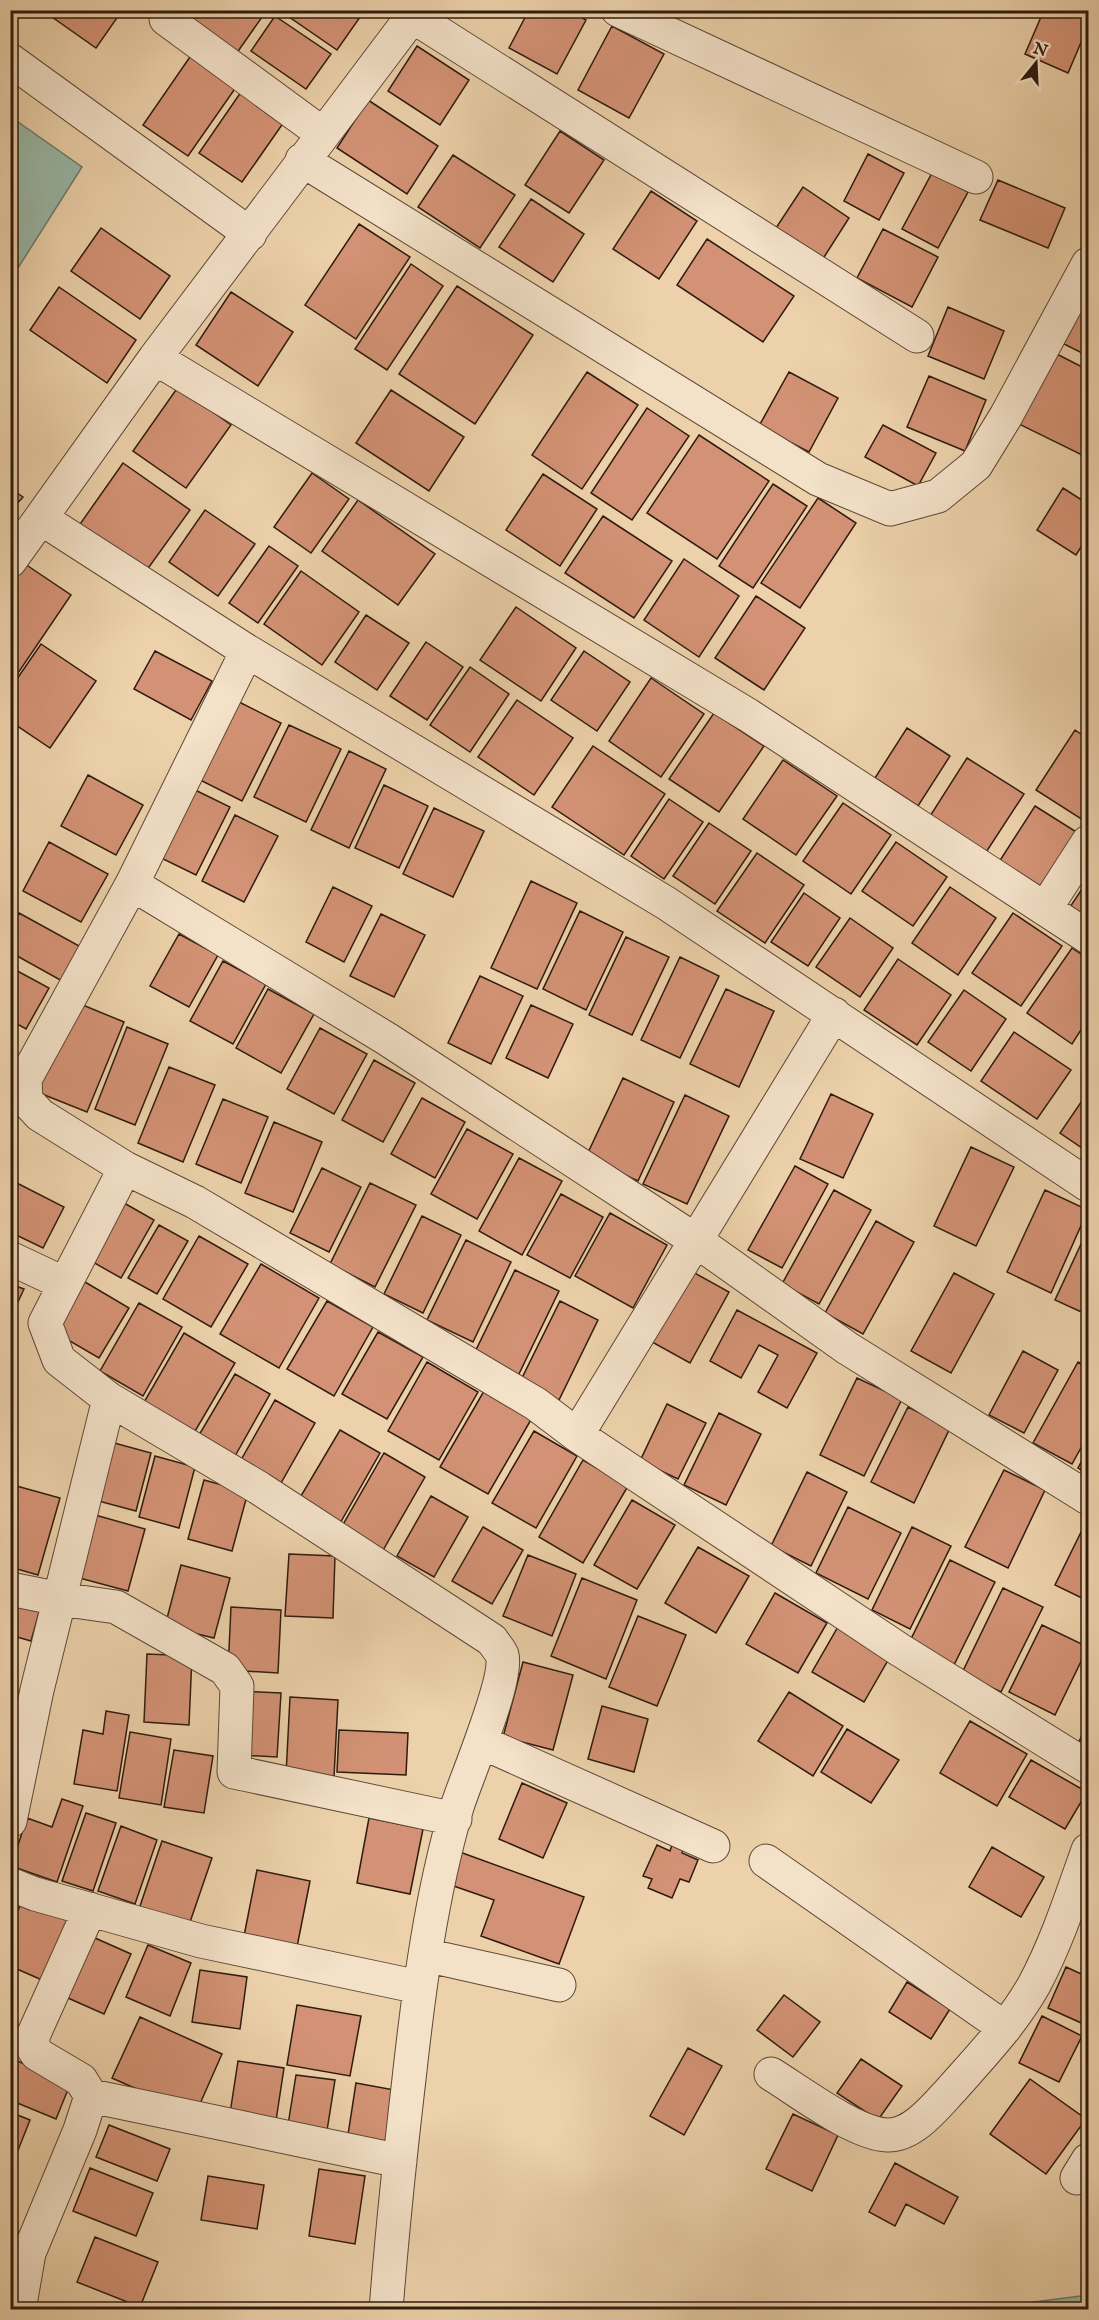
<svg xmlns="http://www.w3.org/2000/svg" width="1099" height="2320" viewBox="0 0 1099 2320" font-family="'IM FELL English',serif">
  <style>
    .water { fill: #99b7a6; stroke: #6f796a; stroke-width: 1.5 }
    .building { fill: #d39275; stroke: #2f1b0f; stroke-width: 1.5 }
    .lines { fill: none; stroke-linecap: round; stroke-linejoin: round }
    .street-casing { stroke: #5e4836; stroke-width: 35 }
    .street { stroke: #f3e1c8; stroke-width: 33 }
  </style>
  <rect width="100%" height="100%" fill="#ecd1aa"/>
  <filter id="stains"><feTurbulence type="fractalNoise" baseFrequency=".00333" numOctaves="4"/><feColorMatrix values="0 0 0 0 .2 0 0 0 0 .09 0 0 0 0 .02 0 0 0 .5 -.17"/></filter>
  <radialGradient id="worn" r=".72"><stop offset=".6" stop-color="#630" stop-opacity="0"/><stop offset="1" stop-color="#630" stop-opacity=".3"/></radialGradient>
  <!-- water -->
  <path class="water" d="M11 117 82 167 11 279Z
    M1088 2295V2309H978Z"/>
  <!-- building -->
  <path class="building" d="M42 10H113L119 15 96 48Z
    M188 10H267L234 57 181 20Z
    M279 10H365L337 50Z
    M529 10H569L586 20 557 74 509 48Z
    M1044 10H1075L1088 17V26L1068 73 1025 54Z
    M275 16 331 54 306 89 251 51Z
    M612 26 664 54 629 118 578 90Z
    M417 46 469 80 440 125 388 91Z
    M194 51 239 83 188 156 143 125Z
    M241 92 284 122 242 182 199 153Z
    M368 100 438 146 407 194 337 148Z
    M560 131 604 160 569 213 525 185Z
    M868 154 904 173 879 220 844 201Z
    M453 155 515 195 480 248 418 207Z
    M932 173 968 192 938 248 902 229Z
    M998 180 1065 208 1048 248 980 220Z
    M803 187 849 218 819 265 772 234Z
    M651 191 697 221 659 279 613 249Z
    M531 199 584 234 553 282 499 247Z
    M359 224 410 257 356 339 305 305Z
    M101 228 170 276 140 319 71 271Z
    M883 229 938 257 912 307 857 278Z
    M707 239 794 296 763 342 677 285Z
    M411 264 443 286 387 370 355 349Z
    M1088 281V356L1054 339Z
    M457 286 533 335 475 424 399 374Z
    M59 287 136 340 107 383 30 330Z
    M231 292 293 332 258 386 196 345Z
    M948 307 1004 331 984 379 928 356Z
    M1049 350 1088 370V441L1082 455 1013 421Z
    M587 372 638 405 582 489 532 455Z
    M789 372 838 398 809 452 759 426Z
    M929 376 986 400 965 451 907 427Z
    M178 387 231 425 186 488 133 451Z
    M391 390 464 437 429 491 356 443Z
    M647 408 689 436 632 520 591 493Z
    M883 425 936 453 918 486 865 457Z
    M699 435 769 481 717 559 647 513Z
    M123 463 190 510 144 574 78 527Z
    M312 473 349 499 311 553 274 527Z
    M543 474 597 509 560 566 506 530Z
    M773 484 807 506 753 588 719 566Z
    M10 488 23 497 10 511Z
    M1063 488 1088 504V536L1076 555 1037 530Z
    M818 498 856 523 800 608 761 583Z
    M358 500 435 554 398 605 322 551Z
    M205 510 255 544 218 596 169 562Z
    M603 516 672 561 634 618 565 573Z
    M269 546 298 566 258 623 229 603Z
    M684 559 739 596 699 657 644 620Z
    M25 564 71 595 14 679 10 676V585Z
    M301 571 359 612 322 665 264 624Z
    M756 596 805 628 764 690 715 658Z
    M516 607 576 648 541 701 480 660Z
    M366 615 409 643 377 690 335 662Z
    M426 642 463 667 427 720 390 696Z
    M41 644 96 681 50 748 10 721V689Z
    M155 651 212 681 191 720 134 689Z
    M584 651 630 682 597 731 551 700Z
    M470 667 509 694 470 752 430 725Z
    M651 678 704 714 661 777 609 741Z
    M235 700 281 723 242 801 196 778Z
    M517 700 573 738 534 795 478 757Z
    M714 713 764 746 719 812 669 779Z
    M289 725 341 749 306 822 254 797Z
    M907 728 950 756 918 806 875 778Z
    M1075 730 1088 739V818L1086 822 1036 790Z
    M593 746 665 794 624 855 552 807Z
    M349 751 386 769 349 848 311 830Z
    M967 758 1024 794 981 860 925 824Z
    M783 760 837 796 796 855 743 819Z
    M88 775 143 805 116 855 61 826Z
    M384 785 428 806 399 868 355 848Z
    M191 788 230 807 196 875 157 856Z
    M669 799 703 822 664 879 631 856Z
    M843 803 891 835 851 894 803 861Z
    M1035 806 1078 833 1042 889 999 862Z
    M434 808 484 831 453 897 403 874Z
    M235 815 278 836 244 902 202 881Z
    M709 823 751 851 715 904 673 876Z
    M49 842 108 874 81 922 23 891Z
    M896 842 947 877 913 926 862 891Z
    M757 853 804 885 765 943 717 911Z
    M1088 880V920L1070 907Z
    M531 881 577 903 537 989 491 968Z
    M333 887 372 906 344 962 306 942Z
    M950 887 996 918 958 975 912 943Z
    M804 893 840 918 808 966 771 942Z
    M580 911 623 932 586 1010 543 989Z
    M19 913 81 947 62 981 10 952V928Z
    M1013 913 1062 946 1021 1006 972 973Z
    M381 914 425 935 394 997 350 976Z
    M850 918 893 948 860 997 816 967Z
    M179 934 218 955 189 1007 150 986Z
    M626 937 669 957 632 1035 589 1015Z
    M1072 948 1088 959V1019L1072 1044 1027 1013Z
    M680 957 719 976 680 1058 641 1040Z
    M898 959 951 995 917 1045 864 1010Z
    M223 961 266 984 233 1044 190 1021Z
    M10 967 49 988 26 1029 10 1020Z
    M480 976 523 996 491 1064 448 1043Z
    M268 989 314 1014 281 1073 236 1048Z
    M726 989 774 1011 739 1087 690 1064Z
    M964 990 1006 1019 971 1071 928 1042Z
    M73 1001 124 1022 87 1112 37 1092Z
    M531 1005 573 1024 548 1078 506 1058Z
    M127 1027 168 1044 135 1125 95 1109Z
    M320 1028 367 1054 334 1114 287 1089Z
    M1014 1032 1071 1070 1037 1119 981 1081Z
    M374 1060 415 1083 383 1142 342 1120Z
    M169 1067 215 1085 183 1162 138 1143Z
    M623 1078 674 1102 638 1181 586 1157Z
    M1088 1092V1152L1060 1133Z
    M831 1094 873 1114 843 1178 800 1159Z
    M685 1095 729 1116 687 1204 643 1184Z
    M422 1098 465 1122 435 1178 391 1154Z
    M223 1099 268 1117 241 1183 196 1164Z
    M274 1122 322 1142 293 1212 245 1193Z
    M467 1129 513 1154 477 1219 431 1194Z
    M971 1147 1014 1167 976 1246 934 1226Z
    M519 1158 562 1181 522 1255 479 1231Z
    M795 1166 828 1184 782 1268 748 1250Z
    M322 1168 361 1187 329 1252 290 1233Z
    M11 1180 64 1207 43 1248 10 1232Z
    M370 1183 416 1205 375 1287 330 1264Z
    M834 1190 871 1210 819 1304 782 1284Z
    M1045 1190 1088 1210 1051 1293 1007 1272Z
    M561 1194 603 1217 570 1278 527 1255Z
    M124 1203 154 1220 121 1278 91 1261Z
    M610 1213 667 1245 633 1308 575 1276Z
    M422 1216 461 1235 423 1313 384 1294Z
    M876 1221 914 1242 863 1334 825 1313Z
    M159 1225 188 1241 157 1294 128 1278Z
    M1088 1229V1315L1055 1300Z
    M199 1236 248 1264 211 1327 163 1299Z
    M466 1240 511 1262 473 1342 427 1320Z
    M261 1264 319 1298 279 1368 220 1334Z
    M682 1266 729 1292 690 1363 643 1337Z
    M515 1270 559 1291 517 1378 473 1356Z
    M954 1273 994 1294 951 1373 911 1351Z
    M85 1282 129 1308 99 1358 56 1333Z
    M10 1284 24 1289 10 1319Z
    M327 1301 373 1327 334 1396 287 1369Z
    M560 1301 598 1320 559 1400 520 1382Z
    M139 1303 182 1327 143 1396 100 1371Z
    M737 1310 817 1353 787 1408 758 1392 778 1355 759 1345 741 1378 710 1361Z
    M378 1332 423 1357 387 1419 342 1394Z
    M184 1333 235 1363 194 1433 143 1404Z
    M1023 1351 1058 1370 1024 1433 989 1415Z
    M427 1362 478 1392 439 1460 388 1431Z
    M1078 1362 1088 1368V1435L1072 1464 1033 1443Z
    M235 1374 270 1394 235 1456 199 1435Z
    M857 1378 902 1399 864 1476 820 1455Z
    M484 1391 532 1418 488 1494 440 1467Z
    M275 1400 315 1423 281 1483 241 1460Z
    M667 1404 706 1423 678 1479 640 1461Z
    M908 1407 950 1428 914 1503 871 1482Z
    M719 1413 761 1434 726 1505 684 1485Z
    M340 1430 380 1453 339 1525 298 1501Z
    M534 1431 577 1456 536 1528 492 1503Z
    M107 1441 151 1453 136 1511 91 1499Z
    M1088 1449V1474L1078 1468Z
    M384 1453 425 1477 382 1552 341 1528Z
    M155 1456 195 1467 179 1528 139 1517Z
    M583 1460 628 1486 583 1563 539 1537Z
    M1004 1470 1045 1490 1008 1568 965 1547Z
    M807 1472 847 1492 811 1566 771 1546Z
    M204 1480 248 1492 232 1551 188 1539Z
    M13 1485 60 1498 38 1575 10 1567V1494Z
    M431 1496 468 1517 434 1577 397 1556Z
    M632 1500 675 1525 637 1589 594 1565Z
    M848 1507 901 1533 868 1599 816 1573Z
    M88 1513 145 1529 128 1591 72 1576Z
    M1085 1524 1088 1525V1601L1055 1585Z
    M483 1527 523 1550 492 1604 452 1581Z
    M912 1527 951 1546 910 1629 872 1610Z
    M698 1547 749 1576 716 1633 665 1603Z
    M289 1554 335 1556 333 1618 285 1616Z
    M528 1555 576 1574 552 1636 503 1616Z
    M950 1560 995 1582 953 1667 908 1645Z
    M181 1565 230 1578 214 1638 165 1626Z
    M582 1578 637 1600 606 1679 551 1656Z
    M1003 1588 1043 1607 1001 1692 962 1673Z
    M10 1593 42 1602 31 1641 10 1635Z
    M775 1593 827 1623 798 1673 746 1644Z
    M231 1607 281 1610 278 1673 228 1670Z
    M638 1616 686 1635 657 1706 609 1687Z
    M839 1625 891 1655 864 1702 812 1672Z
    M1042 1625 1088 1647 1055 1715 1009 1692Z
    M147 1654 192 1656 189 1725 144 1722Z
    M523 1662 573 1675 553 1750 503 1737Z
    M240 1691 281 1693 277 1757 237 1755Z
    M789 1692 843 1726 813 1776 758 1741Z
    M290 1697 338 1700 334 1777 286 1775Z
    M602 1706 648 1719 634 1772 588 1759Z
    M106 1711 129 1715 117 1791 74 1784 83 1730 103 1734Z
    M970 1721 1027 1754 997 1806 940 1773Z
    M1088 1722V1749L1078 1744Z
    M847 1729 899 1760 871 1803 821 1772Z
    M339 1730 408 1733 406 1775 337 1772Z
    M130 1732 171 1739 161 1805 119 1798Z
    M174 1750 213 1756 204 1813 164 1807Z
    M1031 1760 1087 1792 1065 1829 1009 1797Z
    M522 1783 567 1803 543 1858 499 1839Z
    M62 1799 83 1806 57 1882 11 1866 27 1818 52 1827Z
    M86 1813 116 1823 93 1891 62 1881Z
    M369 1818 423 1829 410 1894 357 1883Z
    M121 1826 157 1840 135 1904 98 1891Z
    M162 1841 212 1858 189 1925 139 1909Z
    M673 1842 685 1847 682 1853 698 1860 689 1882 680 1879 672 1898 648 1888 652 1879 643 1876 657 1845 670 1851Z
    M992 1847 1044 1877 1021 1917 969 1887Z
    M457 1851 584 1897 559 1964 481 1936 494 1900 445 1883Z
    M257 1870 310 1881 297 1947 244 1936Z
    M24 1897 70 1917 42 1980 10 1966V1928Z
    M86 1934 131 1954 104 2014 59 1994Z
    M148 1945 191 1963 170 2016 126 1997Z
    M1066 1967 1088 1977V2026L1048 2008Z
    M200 1970 247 1977 240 2029 192 2022Z
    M907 1982 950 2009 931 2039 889 2012Z
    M784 1995 820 2022 793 2057 757 2030Z
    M297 2005 361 2016 350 2076 287 2065Z
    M1042 2016 1082 2036 1059 2082 1019 2063Z
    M140 2017 222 2054 195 2115 112 2078Z
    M688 2048 722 2066 684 2135 650 2116Z
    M12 2059 71 2082 56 2119 10 2100Z
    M861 2059 902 2086 878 2120 837 2093Z
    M238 2061 284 2068 275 2127 229 2120Z
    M296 2075 335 2080 326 2137 287 2131Z
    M1030 2079 1086 2119 1046 2174 990 2134Z
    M356 2083 400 2091 390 2161 345 2154Z
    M10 2112 30 2120 11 2168H10Z
    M793 2114 838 2135 812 2191 766 2169Z
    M109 2125 170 2149 157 2181 96 2157Z
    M895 2163 958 2197 944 2224 906 2204 895 2226 869 2212Z
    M90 2168 153 2193 136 2236 73 2211Z
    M319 2169 365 2176 355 2244 309 2236Z
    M208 2176 264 2185 257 2229 201 2220Z
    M95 2237 158 2262 140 2307 77 2282Z"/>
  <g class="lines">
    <defs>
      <path id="street" d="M618 10 976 177
        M412 16 917 336
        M166 19 323 134
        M10 60 250 234
        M302 160 818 479 890 509 938 496 976 465 1006 416 1088 264
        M155 358 748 715 1088 937
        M42 519 247 651 666 903 1088 1185
        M10 561 155 358 417 10
        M247 651 132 884 387 1039 695 1240 847 1348 1088 1498
        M132 884 25 1079 26 1100 40 1115 125 1168 195 1202 536 1404 577 1435 900 1650 1088 1767
        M1045 909 1088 842
        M10 1258 65 1284
        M109 1399 259 1488 492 1640C495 1645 500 1650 502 1655 509 1679 466 1778 457 1807 431 1896 419 1988 409 2079 400 2156 392 2233 386 2310
        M577 1435 834 1014
        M10 1589 60 1599 116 1607 225 1669 237 1686 234 1772 455 1819
        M481 1742 713 1846
        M10 1821 37 1690 109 1399 59 1360 45 1323 125 1168
        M766 1861 1005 2028
        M10 1884 35 1894 201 1941 419 1987
        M425 1955 559 1985
        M771 2074C799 2091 855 2134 887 2135 913 2136 936 2106 952 2089 981 2056 1012 2024 1034 1985 1057 1942 1072 1895 1088 1850
        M91 2096 400 2161
        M1077 2178 1088 2160
        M19 2310 29 2253 80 2130 91 2096 81 2080 37 2054 33 2048V2036L90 1909"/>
    </defs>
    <!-- street casing -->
    <use href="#street" class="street-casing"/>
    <!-- street -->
    <use href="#street" class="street"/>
  </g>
  <!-- margin -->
  <rect width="1099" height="2320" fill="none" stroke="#ecd1aa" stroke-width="36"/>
  <rect x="12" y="12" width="1075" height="2296" fill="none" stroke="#2f1b0f" stroke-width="3"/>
  <rect x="18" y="18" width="1063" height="2284" fill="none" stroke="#2f1b0f" stroke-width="1.5"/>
  <!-- north arrow -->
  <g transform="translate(1036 63) rotate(18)" stroke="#f3e1c8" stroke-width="4.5" paint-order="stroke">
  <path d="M0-4.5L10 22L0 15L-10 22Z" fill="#2f1b0f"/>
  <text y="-9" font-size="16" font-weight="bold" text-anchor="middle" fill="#2f1b0f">N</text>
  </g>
  <rect width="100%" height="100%" filter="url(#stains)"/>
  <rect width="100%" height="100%" fill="url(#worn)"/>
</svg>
